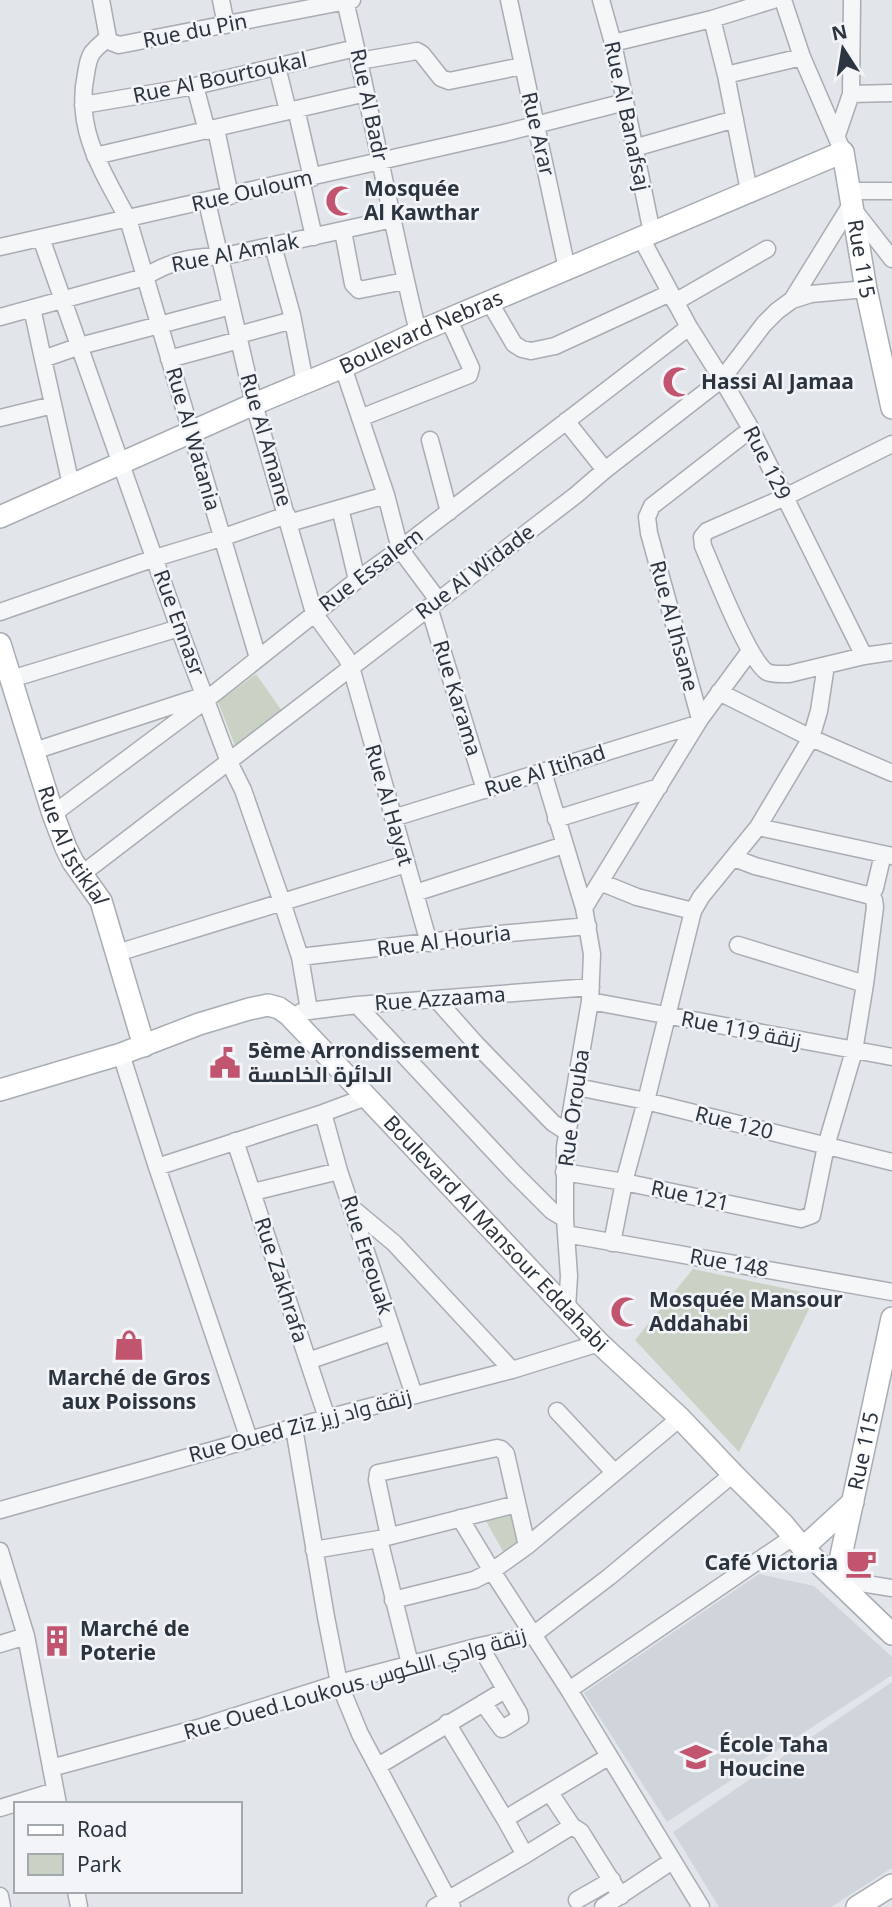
<svg xmlns="http://www.w3.org/2000/svg" width="892" height="1907" viewBox="0 0 892 1907" font-family="'Noto Sans',Cairo,sans-serif">
  <style>
    .built { fill: #d0d5db }
    .green { fill: #c9d2c4 }
    .lines { fill: none; stroke-linecap: round; stroke-linejoin: round }
    .street-casing { stroke: #a8adb3; stroke-width: 19 }
    .secondary-casing { stroke: #a8adb3; stroke-width: 24 }
    .street { stroke: #f4f6f8; stroke-width: 16 }
    .secondary { stroke: #fff; stroke-width: 21 }
    .labels { text-anchor: middle; stroke-width: 5; stroke-linejoin: round; paint-order: stroke }
    .street-label { font-size: 21px; fill: #2c353f; stroke: #f2f4f7 }
    .poi-label { font-size: 21px; font-weight: bold; fill: #2c353f; stroke: #f2f4f7; text-anchor: start }
  </style>
  <rect width="100%" height="100%" fill="#e2e5e9"/>
  <!-- built -->
  <path class="built" d="M759 1574 814 1586 892 1657V1675L667 1822 584 1693Z
    M892 1682V1868L831 1907H719L673 1832Z"/>
  <!-- green -->
  <path class="green" d="M256 674 282 711 236 748 218 702Z
    M693 1269 816 1295 739 1452 635 1340Z
    M517 1510 522 1541 504 1553 486 1521Z"/>
  <g class="lines">
    <defs>
      <path id="street" d="M101 0 108 38 111 42 119 45 352 0
        M221 0 226 25
        M509 0 567 269
        M601 0 613 43 652 233
        M783 0 802 57 843 152
        M345 1C372 111 391 223 418 332
        M712 19 726 75 749 191
        M108 38C103 42 96 48 92 53 88 59 87 67 86 74 74 130 103 172 128 219L258 658
        M613 43 712 19 773 0
        M359 61 417 51 422 54 441 78 449 81 522 66
        M277 67 288 111
        M726 75 802 57
        M195 86 207 131
        M851 94 892 93
        M83 105 195 86 356 48
        M296 109 312 178
        M216 129 230 196
        M837 135 851 94 852 0
        M634 148 735 119
        M95 156 366 93
        M301 180 314 237
        M850 191H892
        M207 202 254 404 314 613 346 657 351 667 429 943
        M853 209 892 259
        M343 231 353 284 359 290 405 281
        M41 238 179 628 229 762 243 790 282 902 300 957 309 1010
        M641 238 689 327 722 379 751 429 864 656
        M273 246 292 315 305 383
        M0 247 504 133 625 102
        M792 300 852 203
        M675 302 767 249
        M490 303 514 344 522 349 531 351 555 346 670 293
        M32 308 43 359
        M0 317 145 277C166 263 194 255 220 257L393 219
        M238 335 293 320
        M169 359 239 340
        M343 367 386 495 400 549 438 600
        M0 418 53 405
        M360 418 469 375 471 368 449 320
        M566 421 605 470
        M430 440 449 512
        M892 444 785 497 707 531 702 537 703 546C714 571 748 660 767 672 774 675 782 674 789 674L864 656 892 652
        M71 485 43 359 80 346 231 306
        M340 508 357 580
        M289 523 386 495
        M429 607 485 790
        M0 612 155 558 221 538 287 515
        M11 679 179 628
        M719 692 811 738 892 773
        M700 719 649 533 647 517 652 506 751 429
        M34 751 202 696
        M543 772 584 908 592 954 590 1001 565 1147V1219L569 1276 567 1308
        M53 814 206 700 357 580 400 549 689 327
        M393 818 697 724
        M556 819 659 787
        M758 827 892 856
        M734 858 755 866 871 896
        M82 874 576 495 605 470 722 379 764 324 777 311 792 300 811 294 866 289
        M600 882 637 897 693 911
        M415 893 564 845
        M584 908 700 719 750 651
        M738 945 865 984
        M117 953 406 864
        M300 957 488 935 588 926
        M436 999 477 1045 553 1123 567 1132
        M590 1001 892 1057
        M357 1005 515 1174 552 1211 565 1219
        M301 1012 357 1005 591 987
        M121 1054 157 1167 249 1439
        M577 1087 646 1101 892 1162
        M323 1113 339 1171 414 1395
        M235 1141 327 1418
        M157 1167 323 1113 366 1097
        M564 1172 624 1182 801 1219 812 1215 826 1146 854 1051 865 984 875 907 874 900 871 896 875 888 883 854
        M253 1192 339 1171
        M352 1208 394 1243 512 1370
        M566 1234 892 1292
        M612 1243 624 1182 646 1101 693 911 701 897 758 827 811 738 819 711 826 665
        M308 1361 392 1332
        M557 1411 614 1472
        M294 1428 326 1617 339 1683 360 1734 452 1907
        M0 1510 327 1418 512 1370 599 1343
        M460 1518 492 1571 569 1690 701 1907
        M389 1536 377 1480 378 1473 497 1448 501 1449 506 1454 527 1546
        M379 1539 410 1664
        M314 1550 379 1539 517 1504
        M0 1551 26 1636 58 1804
        M836 1579 892 1588
        M393 1600 474 1580 492 1571 527 1546 680 1418
        M0 1644 26 1636
        M480 1646 519 1713 520 1718 502 1729 483 1703
        M569 1690 793 1537
        M447 1723 505 1819
        M378 1766 505 1690
        M51 1768 198 1728 339 1683 480 1646 533 1635 609 1577 733 1474
        M550 1793 572 1826 525 1855 505 1819 608 1757
        M0 1808 55 1791
        M572 1826 581 1832 621 1896
        M76 1891 79 1907
        M0 1896 2 1907
        M577 1900 612 1880
        M435 1907 525 1855
        M603 1907 672 1861"/>
      <g id="secondary">
        <path id="s1" d="M0 517 254 404 343 367 418 332 843 152 866 289 892 408"/>
        <path id="s2" d="M0 644 53 814 66 848 73 862 101 901 144 1046"/>
        <path id="s3" d="M0 1090 121 1054 199 1024 249 1009 268 1005 279 1008 289 1015 599 1343 680 1418 733 1474 783 1524 803 1548 892 1634"/>
        <path d="M803 1548 853 1502"/>
        <path id="s4" d="M836 1579 892 1318"/>
        <path d="M857 1907 892 1885"/>
      </g>
    </defs>
    <!-- street casing -->
    <use href="#street" class="street-casing"/>
    <!-- secondary casing -->
    <use href="#secondary" class="secondary-casing"/>
    <!-- street -->
    <use href="#street" class="street"/>
    <!-- secondary -->
    <use href="#secondary" class="secondary"/>
  </g>
  <!-- icons -->
  <defs>
    <symbol id="mosque-bare" viewBox="-9 -9 18 18"><path d="M3.5-4.9A6 6 0 1 0 3.5 4.9A5 5 0 1 1 3.5-4.9Z" fill="#c1546f" stroke="#f2f4f7" stroke-width="2.5" paint-order="stroke"/></symbol>
    <symbol id="civic-bare" viewBox="-9 -9 18 18"><path d="M-.6-6.5H3V-4.5H.6V-3L4-1V1h2V6H-6V1h2V-1L-.6-3ZM-1.2 2.5V6h2.4V2.5Z" fill="#c1546f" stroke="#f2f4f7" stroke-width="2.5" paint-order="stroke"/></symbol>
    <symbol id="shop-bare" viewBox="-9 -9 18 18"><path d="M-5-2.5h2.3a2.7 3.5 0 0 1 5.4 0H5L5.5 6h-11ZM-1.5-2.5h3a1.5 2.3 0 0 0-3 0Z" fill="#c1546f" stroke="#f2f4f7" stroke-width="2.5" paint-order="stroke"/></symbol>
    <symbol id="cafe-bare" viewBox="-9 -9 18 18"><path d="M-5.5-4.5H6V0H3Q3 3.5 0 3.5H-2.5Q-5.5 3.5-5.5 0ZM3-3.2v2h1.7v-2ZM-6 4.5H4V6H-6Z" fill="#c1546f" stroke="#f2f4f7" stroke-width="2.5" paint-order="stroke"/></symbol>
    <symbol id="building-bare" viewBox="-9 -9 18 18"><path d="M-4-6H4V6H1V3H-1V6H-4ZM-2.5-4.3h1.7v1.8h-1.7ZM.8-4.3h1.7v1.8H.8ZM-2.5-1h1.7V.8h-1.7ZM.8-1h1.7V.8H.8Z" fill="#c1546f" stroke="#f2f4f7" stroke-width="2.5" paint-order="stroke"/></symbol>
    <symbol id="school-bare" viewBox="-9 -9 18 18"><path d="M0-5L7-2L0 1L-7-2ZM-4 1L0 2.5L4 1V4Q0 6-4 4Z" fill="#c1546f" stroke="#f2f4f7" stroke-width="2.5" paint-order="stroke"/></symbol>
  </defs>
  <g fill-rule="evenodd">
    <use href="#mosque-bare" x="319" y="179" width="44" height="44"/>
    <use href="#mosque-bare" x="656" y="360" width="44" height="44"/>
    <use href="#civic-bare" x="203" y="1041" width="44" height="44"/>
    <use href="#mosque-bare" x="604" y="1290" width="44" height="44"/>
    <use href="#shop-bare" x="107" y="1323" width="44" height="44"/>
    <use href="#cafe-bare" x="839" y="1541" width="44" height="44"/>
    <use href="#building-bare" x="35" y="1619" width="44" height="44"/>
    <use href="#school-bare" x="674" y="1735" width="44" height="44"/>
  </g>
  <g class="labels">
    <!-- street labels -->
    <g class="street-label">
      <text transform="translate(195 31) rotate(-11)" y="7">Rue du Pin</text>
      <text transform="translate(220 78) rotate(-12)" y="7">Rue Al Bourtoukal</text>
      <text transform="translate(369 105) rotate(78)" y="7">Rue Al Badr</text>
      <text transform="translate(627 116) rotate(78)" y="7">Rue Al Banafsaj</text>
      <text transform="translate(538 134) rotate(77)" y="7">Rue Arar</text>
      <text transform="translate(252 191) rotate(-13)" y="7">Rue Ouloum</text>
      <text transform="translate(235 253) rotate(-11)" y="7">Rue Al Amlak</text>
      <text dy="7" stroke="none"><textPath href="#s1" startOffset="1027">Rue 115</textPath></text>
      <text dy="7" stroke="none"><textPath href="#s1" startOffset="460">Boulevard Nebras</textPath></text>
      <text transform="translate(193 439) rotate(74)" y="7">Rue Al Watania</text>
      <text transform="translate(266 440) rotate(74)" y="7">Rue Al Amane</text>
      <text transform="translate(767 463) rotate(63)" y="7">Rue 129</text>
      <text transform="translate(371 570) rotate(-37)" y="7">Rue Essalem</text>
      <text transform="translate(475 572) rotate(-37)" y="7">Rue Al Widade</text>
      <text transform="translate(179 623) rotate(70)" y="7">Rue Ennasr</text>
      <text transform="translate(674 626) rotate(75)" y="7">Rue Al Ihsane</text>
      <text transform="translate(457 698) rotate(73)" y="7">Rue Karama</text>
      <text transform="translate(545 771) rotate(-18)" y="7">Rue Al Itihad</text>
      <text transform="translate(389 805) rotate(74)" y="7">Rue Al Hayat</text>
      <text dy="7" stroke="none"><textPath href="#s2" startOffset="215">Rue Al Istiklal</textPath></text>
      <text transform="translate(444 941) rotate(-7)" y="7">Rue Al Houria</text>
      <text transform="translate(440 999) rotate(-4)" y="7">Rue Azzaama</text>
      <text transform="translate(741 1030) rotate(11)" y="7">Rue 119 زنقة</text>
      <text transform="translate(574 1108) rotate(-82)" y="7">Rue Orouba</text>
      <text transform="translate(734 1123) rotate(14)" y="7">Rue 120</text>
      <text transform="translate(690 1196) rotate(12)" y="7">Rue 121</text>
      <text dy="7" stroke="none"><textPath href="#s3" startOffset="606">Boulevard Al Mansour Eddahabi</textPath></text>
      <text transform="translate(367 1255) rotate(72)" y="7">Rue Ereouak</text>
      <text transform="translate(729 1263) rotate(10)" y="7">Rue 148</text>
      <text transform="translate(281 1280) rotate(72)" y="7">Rue Zakhrafa</text>
      <text transform="translate(300 1426) rotate(-15)" y="7">Rue Oued Ziz زنقة واد زيز</text>
      <text dy="7" stroke="none"><textPath href="#s4" startOffset="131">Rue 115</textPath></text>
      <text transform="translate(355 1684) rotate(-16)" y="7">Rue Oued Loukous زنقة وادي اللكوس</text>
    </g>
    <!-- poi labels -->
    <g class="poi-label">
      <text x="364" y="196">Mosquée<tspan x="364" dy="24">Al Kawthar</tspan></text>
      <text x="701" y="389">Hassi Al Jamaa</text>
      <text x="248" y="1058">5ème Arrondissement<tspan x="248" dy="24">الدائرة الخامسة</tspan></text>
      <text x="649" y="1307">Mosquée Mansour<tspan x="649" dy="24">Addahabi</tspan></text>
      <text x="129" y="1385" text-anchor="middle">Marché de Gros<tspan x="129" dy="24">aux Poissons</tspan></text>
      <text x="838" y="1570" text-anchor="end">Café Victoria</text>
      <text x="80" y="1636">Marché de<tspan x="80" dy="24">Poterie</tspan></text>
      <text x="719" y="1752">École Taha<tspan x="719" dy="24">Houcine</tspan></text>
    </g>
  </g>
  <!-- legend -->
  <rect x="14" y="1802" width="228" height="91" fill="#f2f4f7" stroke="#a3a8ad" stroke-width="2"/>
  <rect x="28" y="1825" width="35" height="10" fill="#ffffff" stroke="#a3a8ad" stroke-width="2"/>
  <text x="77" y="1837" font-size="21" fill="#2c353f">Road</text>
  <rect x="28" y="1854" width="35" height="21" fill="#c9d2c4" stroke="#a3a8ad" stroke-width="2"/>
  <text x="77" y="1872" font-size="21" fill="#2c353f">Park</text>
  <!-- north arrow -->
  <g transform="translate(843 49) rotate(348)" stroke="#f2f4f7" stroke-width="5" paint-order="stroke">
  <path d="M0-5L12 26L0 18L-12 26Z" fill="#2c353f"/>
  <text y="-10" font-size="19" font-weight="bold" text-anchor="middle" fill="#2c353f">N</text>
  </g>
</svg>
